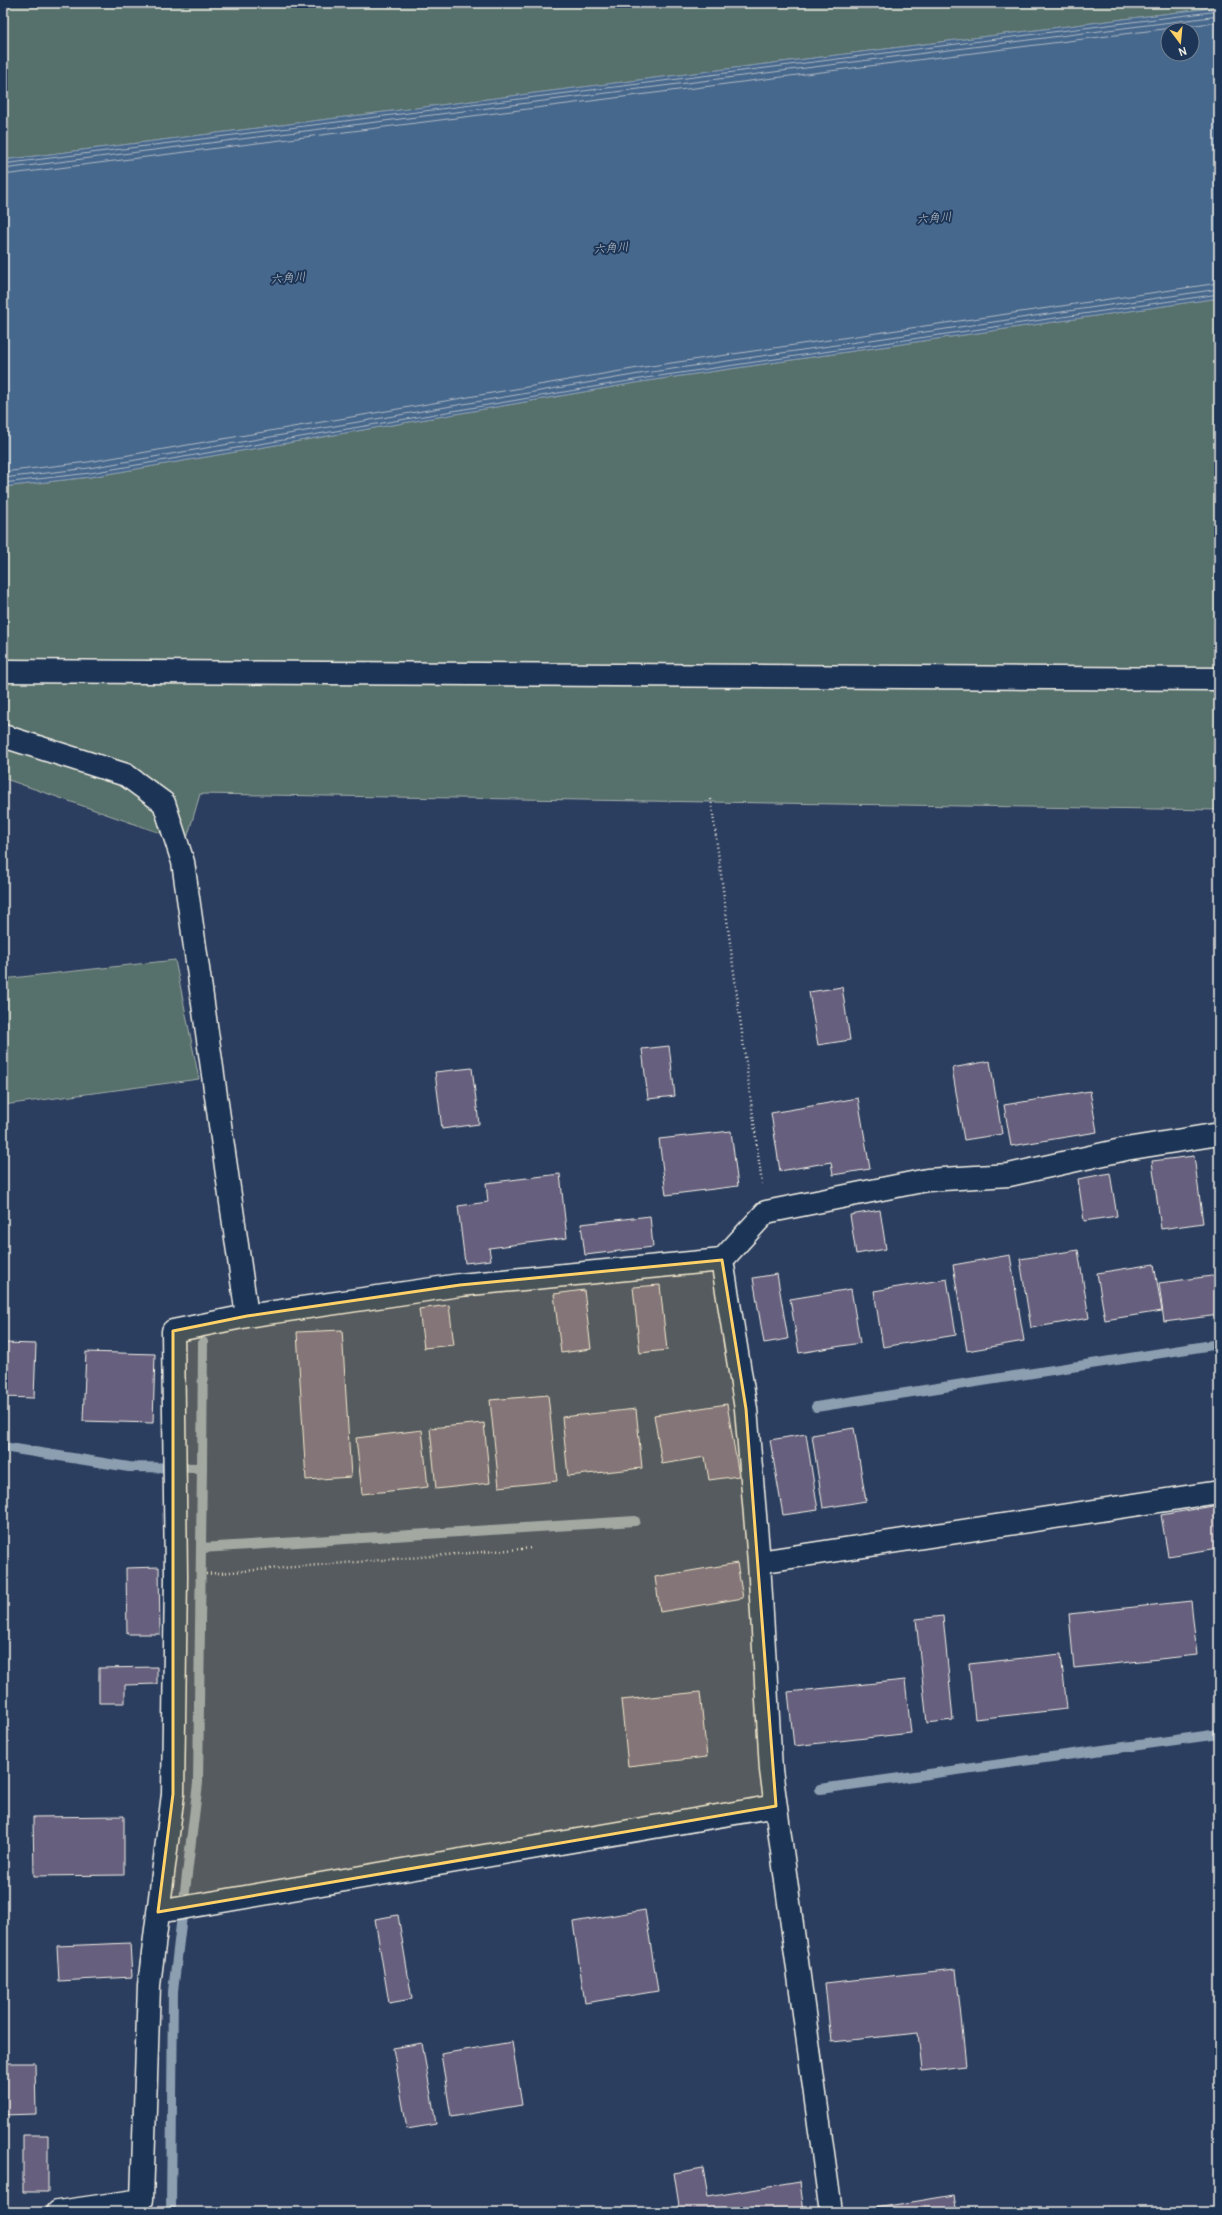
<svg xmlns="http://www.w3.org/2000/svg" width="1222" height="2215" viewBox="0 0 1222 2215" font-family="Pangolin,'Klee One',sans-serif">
  <style>
    .green { fill: #566f6c; stroke: #a5b0aa }
    .water { fill: #47688d; stroke: #8c9fb1; fill-rule: evenodd }
    .lines { fill: none; stroke-linecap: round; stroke-linejoin: round }
    .shore { stroke: #afbac4; stroke-width: 1 }
    .stream { stroke: #8c9fb1; stroke-width: 10 }
    .building { fill: #66617e; stroke: #f4f1e8 }
    .minor-casing { stroke: #f4f1e8; stroke-width: 25 }
    .path { stroke: #f4f1e8; stroke-width: 2.5; stroke-dasharray: 1 3; stroke-linecap: butt }
    .minor { stroke: #1d3557; stroke-width: 22 }
    .marked { fill: #ffd166; fill-opacity: 0.2; stroke: #ffd166; stroke-width: 3; stroke-linejoin: round }
    .labels { text-anchor: middle; stroke-width: 4; stroke-linejoin: round; paint-order: stroke }
    .water-label { font-size: 12px; font-style: italic; fill: #b7c1c8; stroke: #1d3557 }
  </style>
  <rect width="100%" height="100%" fill="#2c3e5f"/>
  <filter id="ink" filterUnits="userSpaceOnUse"><feTurbulence type="fractalNoise" baseFrequency=".025" numOctaves="2"/><feDisplacementMap in="SourceGraphic" scale="8" xChannelSelector="R" yChannelSelector="G"/><feConvolveMatrix kernelMatrix="1 2 1 2 8 2 1 2 1" color-interpolation-filters="sRGB"/></filter>
  <g filter="url(#ink)">
    <!-- green -->
    <path class="green" d="M3 3H1219V7L3 160Z
      M1219 298V810L200 794 186 842 3 778V487L90 477 647 381Z
      M175 960 199 1079 3 1105V979Z"/>
    <!-- water -->
    <path class="water" d="M1219 7V298L647 381 90 477 3 487V160ZM1168 30H1192V54H1168Z"/>
    <g class="lines">
      <!-- shore -->
      <path class="shore" d="M3 164 1219 11
        M3 169 1219 16
        M3 175 1219 22
        M3 472 88 462 644 367 1219 283
        M3 478 89 468 645 373 1219 289
        M3 483 90 473 646 378 1219 294"/>
      <!-- stream -->
      <path class="stream" d="M816 1407 1219 1344
        M3 1447 129 1467 202 1468 198 1783 173 1991 171 2212
        M202 1468 203 1342
        M201 1548 635 1521
        M820 1789 1219 1734"/>
    </g>
    <!-- building -->
    <path class="building" d="M842 987 850 1040 818 1045 809 992Z
      M669 1046 675 1096 648 1099 642 1049Z
      M990 1061 1002 1134 964 1140 952 1068Z
      M472 1068 479 1124 442 1129 435 1072Z
      M1090 1091 1097 1132 1011 1146 1004 1105Z
      M858 1098 870 1169 833 1175 831 1162 780 1171 771 1113Z
      M731 1131 738 1186 666 1195 659 1139Z
      M1194 1156 1203 1223 1161 1229 1152 1161Z
      M1110 1173 1117 1216 1084 1221 1078 1179Z
      M560 1174 567 1238 489 1248 491 1260 465 1263 458 1206 488 1202 486 1183Z
      M880 1210 886 1249 856 1254 850 1215Z
      M650 1216 653 1247 585 1255 581 1224Z
      M1078 1250 1089 1318 1031 1328 1020 1259Z
      M1010 1255 1024 1341 967 1351 953 1265Z
      M1154 1264 1162 1311 1105 1320 1097 1273Z
      M777 1274 788 1339 764 1343 753 1278Z
      M1219 1275V1315L1164 1322 1159 1283Z
      M947 1279 956 1335 883 1347 874 1291Z
      M660 1285 667 1350 640 1353 633 1287Z
      M851 1289 860 1343 799 1353 790 1299Z
      M584 1290 591 1349 561 1353 554 1294Z
      M449 1305 454 1345 424 1348 419 1309Z
      M342 1330 351 1477 306 1480 297 1332Z
      M3 1343 36 1344 34 1398 3 1397Z
      M86 1352 155 1354 153 1423 83 1421Z
      M548 1395 557 1481 499 1487 490 1400Z
      M727 1404 739 1476 709 1480 705 1457 662 1464 654 1415Z
      M636 1409 642 1468 568 1476 562 1417Z
      M484 1423 490 1483 436 1489 430 1428Z
      M854 1428 866 1501 823 1508 812 1435Z
      M422 1430 428 1487 362 1494 356 1438Z
      M806 1434 818 1510 783 1515 770 1440Z
      M1219 1505V1548L1168 1556 1161 1515Z
      M737 1563 743 1598 660 1612 655 1577Z
      M159 1567 160 1634H127L126 1568Z
      M1191 1601 1197 1655 1074 1668 1069 1614Z
      M943 1616 953 1720 927 1723 916 1619Z
      M1061 1654 1067 1709 975 1719 969 1664Z
      M157 1667V1684L125 1685V1703H99V1668Z
      M905 1680 911 1733 794 1746 788 1692Z
      M700 1692 707 1757 628 1766 621 1700Z
      M124 1816V1875L34 1876 33 1817Z
      M645 1910 658 1991 585 2003 573 1922Z
      M398 1915 412 1999 389 2003 375 1919Z
      M130 1943 132 1977 59 1981 57 1946Z
      M956 1969 966 2066 922 2071 918 2033 831 2042 825 1983Z
      M512 2042 522 2105 451 2117 441 2054Z
      M422 2043 436 2124 407 2129 393 2048Z
      M3 2063H35L36 2114 3 2115Z
      M23 2135H48V2192H23Z
      M703 2168 708 2197 800 2182 804 2212H680L674 2173Z
      M954 2195 957 2212H852Z"/>
    <g class="lines">
      <defs>
        <path id="minor" d="M3 671 1219 679
          M3 736 126 775 164 803 183 862 247 1316
          M722 1260 746 1409 759 1562 771 1770 831 2212
          M759 1562 1219 1492
          M158 1912 776 1806
          M58 2212 142 2200 149 1985 173 1794 176 1577 173 1331 247 1316 460 1285 722 1260 766 1212 927 1180 1009 1175 1126 1149 1219 1134"/>
      </defs>
      <!-- minor casing -->
      <use href="#minor" class="minor-casing"/>
      <!-- path -->
      <path class="path" d="M711 799 762 1184
        M206 1574 533 1548"/>
      <!-- minor -->
      <use href="#minor" class="minor"/>
    </g>
  </g>
  <!-- marked area -->
  <path class="marked" d="M722 1260 746 1409 776 1806 158 1912 173 1794V1331L247 1316 460 1285Z"/>
  <g class="labels">
    <!-- water labels -->
    <g class="water-label">
      <text transform="translate(934 218) rotate(-5)" y="4">六角川</text>
      <text transform="translate(611 248) rotate(-5)" y="4">六角川</text>
      <text transform="translate(288 278) rotate(-5)" y="4">六角川</text>
    </g>
  </g>
  <!-- margin -->
  <rect width="1222" height="2215" fill="none" stroke="#1d3557" stroke-width="16"/>
  <rect x="8" y="8" width="1206" height="2199" fill="none" stroke="#f4f1e8" stroke-width="1.5" filter="url(#ink)"/>
  <!-- north arrow -->
  <g transform="translate(1180 42) rotate(164)"><circle r="19" fill="#1d3557" stroke="#738091"/>
  <path d="M0-3L7 15L0 10L-7 15Z" fill="#ffd166"/>
  <text y="-6" font-size="11" font-weight="bold" text-anchor="middle" fill="#f4f1e8">N</text>
  </g>
</svg>
